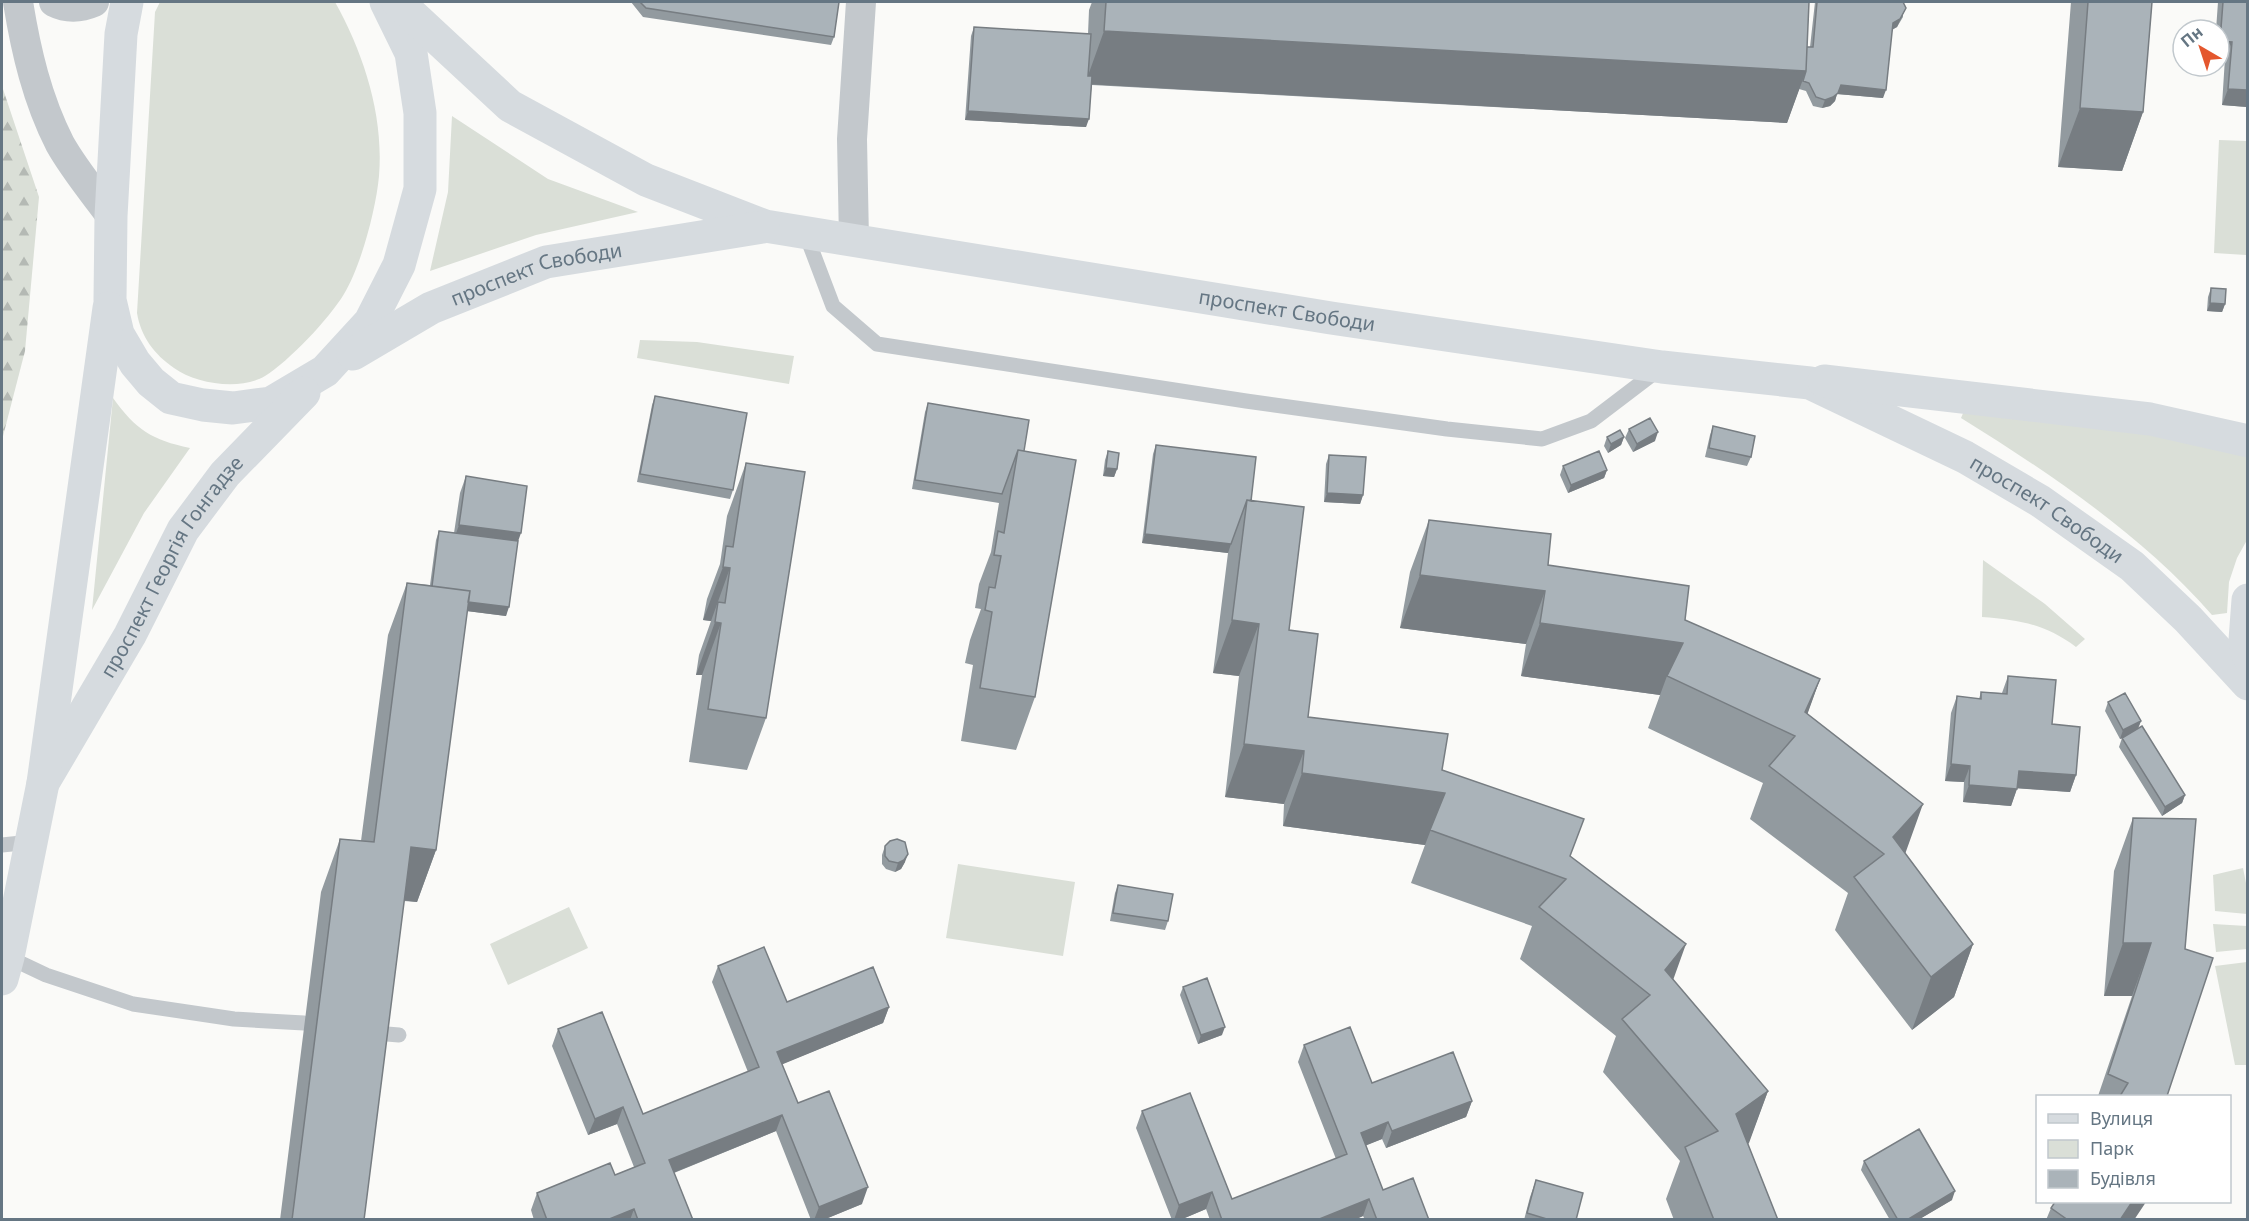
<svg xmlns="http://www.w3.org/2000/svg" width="2249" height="1221" viewBox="0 0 2249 1221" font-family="'Noto Sans',sans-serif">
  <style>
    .green { fill: #dadfd7 }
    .forest { fill: url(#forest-firs) }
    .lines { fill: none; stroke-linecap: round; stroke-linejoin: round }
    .lane { stroke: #c3c8cc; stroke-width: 15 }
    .street { stroke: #c3c8cc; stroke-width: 30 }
    .secondary { stroke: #d6dbdf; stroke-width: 33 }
    .wall { fill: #929a9f }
    .shaded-wall { fill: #777d82 }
    .building { fill: #aab3b9; stroke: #777d82; stroke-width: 1.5 }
    .labels { text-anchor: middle; stroke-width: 6; stroke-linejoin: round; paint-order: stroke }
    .street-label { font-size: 20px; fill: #657683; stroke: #fff }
  </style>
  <defs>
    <pattern id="forest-firs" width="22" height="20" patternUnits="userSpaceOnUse" patternTransform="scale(1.5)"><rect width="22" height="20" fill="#dadfd7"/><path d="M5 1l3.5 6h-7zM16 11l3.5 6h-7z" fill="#b4b9b4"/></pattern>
  </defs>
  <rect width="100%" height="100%" fill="#fafaf8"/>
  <!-- green -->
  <path class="green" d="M160 2H335C364 54 384 116 379 176 376 209 361 266 344 294 329 319 289 361 265 376 240 391 196 384 174 368 154 354 141 337 137 313L155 12Z
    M452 116 548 179 638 212 536 235 430 271 448 192Z
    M2219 140 2247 141 2246 255 2214 253Z
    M640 340 697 342 794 356 789 384 637 358Z
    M113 398C136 430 152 440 190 448L144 513 92 610Z
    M1967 404 2247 448V540L2237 558 2229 582 2227 613 2212 615C2142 535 2051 474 1961 418Z
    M1983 560 2045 604 2085 639 2076 647C2045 624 2020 620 1982 617Z
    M958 864 1075 882 1063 956 946 938Z
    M2243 868 2247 888V914L2215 911 2213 875Z
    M569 907 588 948 508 985 490 944Z
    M2213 924 2247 926V949L2216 952Z
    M2247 962V1065H2235L2215 966Z"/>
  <!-- forest -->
  <path class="forest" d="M2 86 39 197 25 351 2 440Z"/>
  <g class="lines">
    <!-- lane -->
    <path class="lane" d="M805 232 833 306 877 344 1246 401 1447 429 1542 439 1591 421 1658 370
      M2 845 31 842
      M8 957 46 975 133 1004 234 1019 304 1023
      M375 1033 399 1035"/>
    <!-- street -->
    <path class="street" d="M18 2C26 51 37 99 60 144 74 169 94 193 111 216
      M54 2C68 9 80 8 94 2
      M854 240 852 139 861 2"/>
    <!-- secondary -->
    <g class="secondary">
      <path d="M127 2 121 34 111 216 110 300 118 334 135 363 151 382 171 398 203 405 233 408 271 403 325 371 370 322 399 265 420 189V113L411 53 386 2"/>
      <path id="s1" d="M398 2 510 106 646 180 765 226 1331 318 1662 367 1810 383 1965 457 2040 501 2132 566 2188 619 2248 684"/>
      <path id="s2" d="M353 354 431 308 546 262 763 227"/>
      <path d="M1824 381 2150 419 2248 441"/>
      <path d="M2248 600 2245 640 2248 656"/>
      <path id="s3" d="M43 783 130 635 183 530 225 474 304 393"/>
      <path d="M2 979 8 957 43 783 109 308"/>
    </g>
  </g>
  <!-- wall -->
  <path class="wall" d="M627 2H839L834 37 831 45 643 17 631 2Z
    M1092 2H1809L1807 47H1810L1815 2H1903V17L1897 27 1892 30 1883 98 1837 94 1835 101 1830 106 1822 108 1813 106 1806 91 1799 89 1787 123 1092 85 1086 127 965 120 971 36 974 27 1088 34 1089 10Z
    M2071 2H2152L2143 112 2122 171 2058 167Z
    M2218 2H2247V107L2222 105 2225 58H2219V30H2216Z
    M2211 288 2225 304 2222 312 2207 311 2208 297Z
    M655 396 733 490 730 499 637 482 652 405Z
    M928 403 1024 451 1035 697 1016 750 961 741 973 665 965 663 970 640 981 609 975 608 979 584 991 552 999 503 912 489 925 412Z
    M1713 426 1751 457 1747 466 1705 457 1710 435Z
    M1629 429 1655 441 1633 452 1625 438Z
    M1607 437H1624L1621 445 1608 453 1604 446Z
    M1156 445 1251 501 1289 630 1308 717 1442 770 1570 856 1673 980 1768 1091 1748 1144 1778 1220H1674L1666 1199 1680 1161 1603 1072 1616 1036 1520 959 1532 926 1411 883 1425 845 1283 826 1284 804 1225 797 1239 676 1213 673 1228 553 1142 543 1153 454Z
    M1108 451 1117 469 1114 477 1103 476 1105 460Z
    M1329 455 1363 495 1360 504 1324 502 1326 464Z
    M746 463 766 718 747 770 689 762 702 675H696L699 655 711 621 703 620 707 599 720 564 727 516Z
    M1563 466 1607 470 1604 478 1568 493 1560 475Z
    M466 476 518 541 506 616 467 611 436 850 417 902 404 901 364 1220H280L321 892 340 839 361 841 388 635 407 583 430 585 436 540 439 531 454 533 460 493Z
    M1429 520 1548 565 1685 620 1820 679 1807 714 1905 853 1973 944 1954 997 1912 1030 1835 930 1848 893 1750 819 1763 783 1648 728 1660 695 1521 676 1526 644 1400 628 1410 572Z
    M2008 676 2052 724 2076 775 2070 792 2017 788 2011 806 1963 802 1964 782 1945 781 1951 713 1957 696 1979 699 1981 692 2002 693Z
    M2108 702 2141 721 2138 729 2185 795 2182 803 2162 816 2119 747 2122 738 2126 736 2120 739 2105 711Z
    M2133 818 2167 1096H2098L2132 996H2104L2114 871Z
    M885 846 905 862 901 869 895 872 886 869 882 864V855Z
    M1118 885 1168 921 1165 930 1110 921 1115 893Z
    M718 966 787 1002 889 1007 883 1023 782 1064 798 1103 862 1204 823 1220H811L776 1131 674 1173 693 1220H534L531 1210 537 1193 615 1175 634 1167 617 1124 588 1135 552 1046 558 1029 643 1114 748 1072 712 982Z
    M1183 987 1222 1035 1198 1044 1180 995Z
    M1304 1045 1372 1083 1472 1101 1466 1117 1386 1148 1382 1139 1366 1145 1383 1190 1429 1220H1365L1363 1216 1354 1220H1210L1206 1209 1180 1220H1172L1136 1128 1142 1111 1232 1199 1336 1159 1298 1062Z
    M1864 1161 1952 1200 1918 1220H1890L1861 1170Z
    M2247 1173V1205H2246L2247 1175Z
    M1536 1180 1576 1220H1524L1530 1197Z
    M2051 1208 2134 1220H2046Z"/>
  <!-- shaded-wall -->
  <path class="shaded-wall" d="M1906 8 1897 27 1889 31 1893 23Z
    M1104 31 1806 71 1787 123 1085 84Z
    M2220 41 2232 42 2225 58H2219Z
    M1841 85 1886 90 1883 98 1837 94 1835 101 1830 106 1822 108 1825 100Z
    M2228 89 2247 90V107L2222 105Z
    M2080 108 2143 112 2122 171 2058 167Z
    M968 111 1089 119 1086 127 965 120Z
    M2210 303 2225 304 2222 312 2207 311Z
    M1658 432 1655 441 1633 452 1637 444Z
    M1624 437 1621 445 1608 453 1611 444Z
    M1106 468 1117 469 1114 477 1103 476Z
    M1607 470 1604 478 1568 493 1571 485Z
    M1327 493 1363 495 1360 504 1324 502Z
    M459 525 521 533 515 550 453 542Z
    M1145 534 1231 544 1228 553 1142 543Z
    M723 567 730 568 711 621 703 620Z
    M1420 575 1545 591 1526 644 1400 628Z
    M430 597 509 607 506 616 427 606Z
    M1232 620 1259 624 1239 676 1213 673Z
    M715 622 721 623 702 675H696Z
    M1540 623 1683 643 1667 676 1660 695 1521 676Z
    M1820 679 1801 732 1805 712Z
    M2141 721 2137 730 2120 739 2123 730Z
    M1244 744 1304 751 1284 804 1225 797Z
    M1951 764 1970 766 1964 782 1945 781Z
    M2019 771 2076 775 2070 792 2013 788Z
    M1302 773 1445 793 1425 845 1283 826Z
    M1969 785 2017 789 2011 806 1963 802Z
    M2185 795 2182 803 2162 816 2165 807Z
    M1923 804 1904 857 1893 837Z
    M411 847 436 850 417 902 392 899Z
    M908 854 905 862 901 869 895 872 898 863Z
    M2123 943H2151L2132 996H2104Z
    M1686 944 1667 997 1665 970Z
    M1973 944 1954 997 1912 1030 1931 977Z
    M889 1007 883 1023 771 1069 777 1052Z
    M1225 1027 1222 1035 1198 1044 1201 1035Z
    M1768 1091 1749 1143 1717 1167 1736 1114Z
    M1472 1101 1466 1117 1386 1148 1392 1131Z
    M623 1107 617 1124 588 1135 595 1119Z
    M782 1115 776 1131 663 1177 669 1160Z
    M1388 1122 1382 1139 1355 1150 1361 1133Z
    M868 1187 862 1204 823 1220H814L819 1207Z
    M1955 1191 1952 1200 1918 1220H1907Z
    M1212 1192 1206 1209 1180 1220H1174L1179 1205Z
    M1369 1199 1363 1216 1354 1220H1317Z
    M2132 1202H2146L2134 1220H2120Z
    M634 1209 630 1220H607Z"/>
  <!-- building -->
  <path class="building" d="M640 2H839L834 37 646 8Z
    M1106 2H1809L1806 71 1104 31Z
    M1817 2H1903L1906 8 1900 19 1893 23 1886 90 1841 85 1838 93 1833 97 1825 100 1816 97 1809 83 1803 81 1806 71 1807 47H1813Z
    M2088 2H2152L2143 112 2080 108Z
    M2223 2H2247V90L2228 89 2232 42 2220 41Z
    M974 27 1091 34 1088 76H1092L1089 119 968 111Z
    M2211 288 2226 289 2225 304 2210 303Z
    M655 396 747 413 733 490 640 474Z
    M928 403 1029 420 1024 451 1018 450 1002 494 915 480Z
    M1650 418 1658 432 1637 444 1629 429Z
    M1713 426 1755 436 1751 457 1709 448Z
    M1620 430 1624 437 1611 444 1607 437Z
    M1156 445 1256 457 1251 501 1247 500 1231 544 1145 534Z
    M1018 450 1076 460 1035 697 980 688 992 612 985 610 989 587 995 588 1001 556 994 555 998 531 1004 533Z
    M1108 451 1119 453 1117 469 1106 468Z
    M1599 451 1607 470 1571 485 1563 466Z
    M1329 455 1366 457 1363 495 1327 493Z
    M746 463 805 472 766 718 708 709 721 623 715 622 718 602 725 603 730 568 723 567 726 546 733 547Z
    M466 476 527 486 521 533 459 525Z
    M1247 500 1304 507 1289 630 1318 634 1308 717 1448 734 1442 770 1584 819 1570 856 1686 944 1665 970 1768 1091 1736 1114 1778 1220H1714L1685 1147 1718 1131 1622 1019 1650 995 1539 907 1566 879 1430 830 1445 793 1302 773 1304 751 1244 744 1259 624 1232 620Z
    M1429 520 1551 534 1548 565 1689 586 1685 620 1820 679 1805 712 1923 804 1893 837 1973 944 1931 977 1854 877 1884 854 1769 766 1795 736 1667 676 1683 643 1540 623 1545 591 1420 575Z
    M439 531 518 541 509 607 468 602 470 591 432 586Z
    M407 583 470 591 436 850 411 847 364 1220H292L340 839 374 842Z
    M2008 676 2056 680 2052 724 2080 727 2076 775 2019 771 2017 789 1969 785 1970 766 1951 764 1957 696 1981 699V692L2007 694Z
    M2125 693 2141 721 2123 730 2108 702Z
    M2142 726 2185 795 2165 807 2122 738Z
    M2133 818 2196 819 2185 949 2213 958 2167 1096H2120L2128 1083 2108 1074 2151 943H2123Z
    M897 839 905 842 908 854 904 860 898 863 889 861 885 856V846L890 841Z
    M1118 885 1173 894 1168 921 1113 913Z
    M764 947 787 1002 873 967 889 1007 777 1052 798 1103 829 1091 868 1187 819 1207 782 1115 669 1160 693 1220H638L634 1209 607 1220H547L537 1193 610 1163 615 1175 645 1163 623 1107 595 1119 558 1029 602 1012 643 1114 759 1067 718 966Z
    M1207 978 1225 1027 1201 1035 1183 987Z
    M1350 1027 1372 1083 1453 1052 1472 1101 1392 1131 1388 1122 1361 1133 1383 1190 1413 1178 1429 1220H1377L1369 1199 1317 1220H1222L1212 1192 1179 1205 1142 1111 1190 1093 1232 1199 1347 1154 1304 1045Z
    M1919 1129 1955 1191 1907 1220H1898L1864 1161Z
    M1536 1180 1583 1193 1576 1220H1550L1527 1213Z
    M2055 1202H2132L2120 1220H2068L2051 1208Z"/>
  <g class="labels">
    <!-- street labels -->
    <g class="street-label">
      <text dy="7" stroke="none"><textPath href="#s2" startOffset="202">проспект Свободи</textPath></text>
      <text dy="7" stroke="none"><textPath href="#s1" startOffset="964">проспект Свободи</textPath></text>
      <text dy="7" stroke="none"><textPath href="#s1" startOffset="1761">проспект Свободи</textPath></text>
      <text dy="7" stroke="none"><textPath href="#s3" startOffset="252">проспект Георгія Гонгадзе</textPath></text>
    </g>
  </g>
  <!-- border -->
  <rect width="2249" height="1221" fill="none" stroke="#657683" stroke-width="6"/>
  <!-- legend -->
  <rect x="2036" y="1095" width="195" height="108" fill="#ffffff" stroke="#c1c8cd" stroke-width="1.5"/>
  <rect x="2048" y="1114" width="30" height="9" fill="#d6dbdf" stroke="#c1c8cd" stroke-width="1.5"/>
  <text x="2090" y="1125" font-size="18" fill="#657683">Вулиця</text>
  <rect x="2048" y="1140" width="30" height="18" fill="#dadfd7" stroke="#c1c8cd" stroke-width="1.5"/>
  <text x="2090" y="1155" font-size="18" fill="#657683">Парк</text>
  <rect x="2048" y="1170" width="30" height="18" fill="#aab3b9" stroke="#c1c8cd" stroke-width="1.5"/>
  <text x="2090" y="1185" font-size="18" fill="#657683">Будівля</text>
  <!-- north arrow -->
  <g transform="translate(2201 48) rotate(321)"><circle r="28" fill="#ffffff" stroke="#c1c8cd" stroke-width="1.5"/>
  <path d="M0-4.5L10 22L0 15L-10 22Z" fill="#e4572e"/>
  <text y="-9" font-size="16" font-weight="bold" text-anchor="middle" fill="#657683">Пн</text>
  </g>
</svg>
